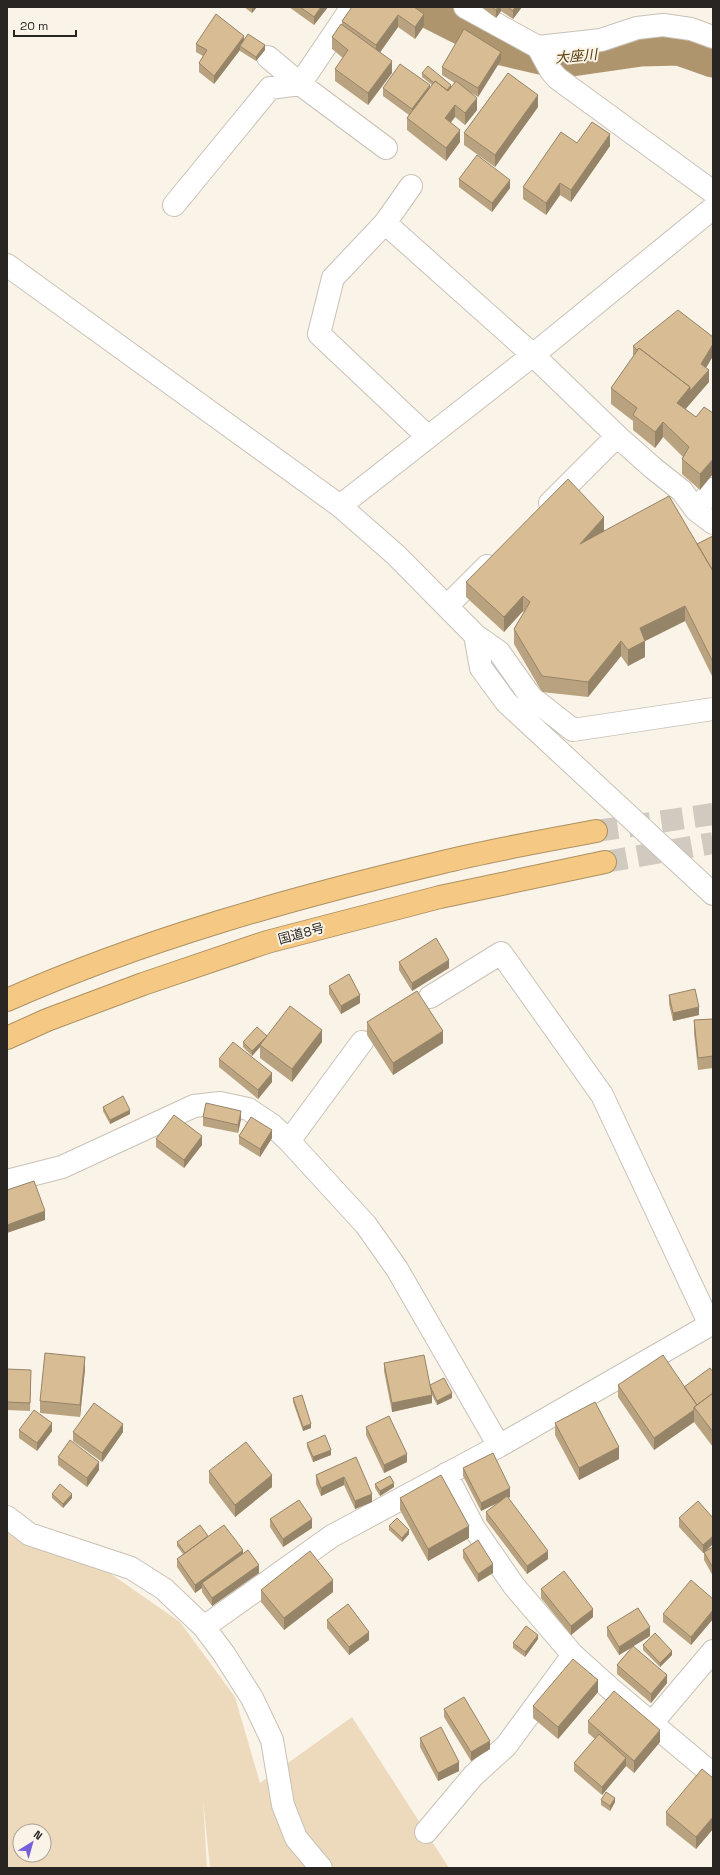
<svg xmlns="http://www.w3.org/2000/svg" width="720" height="1875" viewBox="0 0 720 1875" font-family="'Space Grotesk','Noto Sans JP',sans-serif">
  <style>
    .green { fill: #eddabd; fill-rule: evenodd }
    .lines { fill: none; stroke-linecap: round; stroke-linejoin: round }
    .river { stroke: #ae956e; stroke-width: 37 }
    .highway-tunnel { stroke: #d0cac0; stroke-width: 22; stroke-dasharray: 22 11; stroke-linecap: butt }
    .street-casing { stroke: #c8c1b7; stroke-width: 24 }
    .highway-casing { stroke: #ad9062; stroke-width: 24 }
    .street { stroke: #fff; stroke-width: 22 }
    .highway { stroke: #f5c984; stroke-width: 22 }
    .wall { fill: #b9a27f }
    .shaded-wall { fill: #968468 }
    .building { fill: #d7bc94; stroke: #968468 }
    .labels { text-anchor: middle; stroke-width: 4; stroke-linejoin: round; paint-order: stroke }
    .street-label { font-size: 13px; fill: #282522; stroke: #faf3e8 }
    .water-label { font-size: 14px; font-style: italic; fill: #533904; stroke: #faf3e8 }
  </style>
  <rect width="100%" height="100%" fill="#faf3e8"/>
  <!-- green -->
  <path class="green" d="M7 1532 111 1574 180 1622 235 1697 260 1783 352 1717 449 1868H210L203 1800 207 1868H7ZM20 1831H44V1855H20Z"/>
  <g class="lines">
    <!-- river -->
    <path class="river" d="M423 7 502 47 558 60 641 48 679 47 713 59"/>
    <!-- highway-tunnel -->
    <path class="highway-tunnel" d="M596 831 713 814
      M605 862 713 843"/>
    <defs>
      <path id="street" d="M465 7 538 47 551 71 557 78 713 192
        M538 47 601 40 637 28 663 25 691 29 713 37
        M268 57 300 84 352 7
        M174 205 270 88 300 84 386 148
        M385 223 411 186
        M7 265 340 506 396 555 475 635 481 668 506 702 713 894
        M428 437 319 334 333 278 385 223 533 355 617 436
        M550 503 617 436 653 468 682 491 696 510 713 523
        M340 506 533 355 713 208
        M696 510 713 489
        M447 606 487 566
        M475 635 499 652 531 697 573 730 713 709
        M430 997 501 953 602 1095 710 1325
        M289 1141 362 1042
        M7 1181 62 1167 194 1106 220 1103 248 1109 272 1125 289 1141 366 1225 397 1269 499 1446
        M446 1474 474 1528 514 1586 573 1655 612 1690 704 1767 713 1777
        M7 1517 29 1534 131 1568 164 1589 204 1627 224 1654 252 1698 272 1740 283 1805 296 1838 321 1868
        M204 1627 332 1536 499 1446 713 1323
        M652 1723 713 1651
        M426 1832 473 1776 506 1746 573 1655"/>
      <path id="highway" d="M7 1000C145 939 292 898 439 863 491 850 544 841 596 831
        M7 1038 47 1020 143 984 267 942 440 897 605 862"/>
    </defs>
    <!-- street casing -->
    <use href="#street" class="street-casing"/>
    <!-- highway casing -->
    <use href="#highway" class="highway-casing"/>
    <!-- street -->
    <use href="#street" class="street"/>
    <!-- highway -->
    <use href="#highway" class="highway"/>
  </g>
  <!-- wall -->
  <path class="wall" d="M244 7H257L252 13Z
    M289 7H328L314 25Z
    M414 7 424 26 415 39 398 27 380 52 392 73 368 105 335 81V69L343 58 332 49V37L342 25V21Z
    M481 7H522L513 19 501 11 496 18Z
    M244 40 265 50 256 61 240 51V50L214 84 199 72V63L203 56 196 52V44Z
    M501 60 478 97 468 91 477 110 465 125 455 117 451 122 460 142 446 161 407 130V118L409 115 383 96V88H430L432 85 422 77V73L451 88 455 83 442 75V67Z
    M538 107 495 167 464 145V133Z
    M577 143 610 146 571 202 560 195 546 215 523 199V187Z
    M459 179 510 188 492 212 459 187Z
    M633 346 713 356 706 368 709 382 685 409 696 417 704 407 700 490 682 474V459L683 457 663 437 655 448 633 430V421L611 404V388L633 357Z
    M604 531 697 544 713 536V678L685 621 645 641V657L628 666 621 656 588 697 542 692 514 644V629L524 612 523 611 504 632 466 597V582Z
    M399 962 449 968 412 991 399 970Z
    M329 986 360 1003 341 1014 329 994Z
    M669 995 699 1015 673 1021 669 1004Z
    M713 1019V1068L698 1070 694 1033V1020Z
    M367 1022 443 1043 393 1075 367 1035Z
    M267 1037 322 1042 292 1082 260 1058V1047L252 1056 243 1047V1042Z
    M219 1059 272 1082 258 1099 219 1067Z
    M103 1107 130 1114 110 1124 103 1111Z
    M203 1117 241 1119 238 1133 203 1126Z
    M239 1136 272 1138 260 1157 239 1144Z
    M156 1139 202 1145 184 1168 156 1147Z
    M384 1363 430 1385 452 1398 437 1405 432 1395V1403L392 1412 384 1371Z
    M7 1369 31 1378 30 1411 7 1410Z
    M85 1369 80 1417 40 1413V1401Z
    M713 1372V1447L694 1422 654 1450 618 1397V1385L684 1387Z
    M293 1398 311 1428 303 1431 293 1402Z
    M555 1423 619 1459 579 1480 555 1435Z
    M366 1427 407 1462 384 1473 366 1435Z
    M19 1430 52 1431 37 1451 19 1438Z
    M73 1432H123L102 1462 73 1441Z
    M307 1443 331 1455 313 1462 307 1447Z
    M58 1457 99 1470 87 1487 58 1465Z
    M356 1457 372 1502 355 1509 344 1485 321 1496 316 1484V1475Z
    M463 1468 510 1497 508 1498 548 1559 527 1574 486 1520V1512L499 1502 481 1511 463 1476Z
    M209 1471 272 1487 235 1517 209 1483Z
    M375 1484 394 1487 380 1496 375 1488Z
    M52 1494 72 1498 63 1508 52 1498Z
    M400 1498 469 1538 428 1561 400 1510Z
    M679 1518 713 1544 706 1551 713 1547V1576L704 1560V1553H703L679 1527Z
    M270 1519 312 1528 283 1547 270 1527Z
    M389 1526 409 1534 402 1542 389 1530Z
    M208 1537 243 1554 259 1573 212 1606 202 1592V1588L195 1593 177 1567V1559L183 1554 177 1546V1542Z
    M463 1550 493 1573 478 1582 463 1558Z
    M541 1589 593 1617 571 1635 541 1598Z
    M261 1590 333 1592 284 1630 261 1602Z
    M713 1599V1619L691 1645 663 1622V1614Z
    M327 1620 369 1640 349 1655 327 1628Z
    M607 1627 650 1636 633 1646 667 1683 651 1703 617 1674V1665L633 1647 619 1655 607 1636Z
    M538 1639 525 1657 513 1648V1643Z
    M643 1645 672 1655 660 1667 643 1650Z
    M598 1692 558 1739 533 1718V1706Z
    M444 1709 490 1749 471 1761 444 1717Z
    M588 1721 660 1742 634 1773 626 1766 602 1795 574 1771V1763L595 1739 588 1733Z
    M420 1738 459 1771 438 1781 420 1747Z
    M713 1778V1829L696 1849 666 1825V1812Z
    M601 1800 615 1802 610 1811 601 1805Z"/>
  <!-- shaded-wall -->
  <path class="shaded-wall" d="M252 7H257L252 13Z
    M321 7H328L314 25V17Z
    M498 7H501V11L496 18V10Z
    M515 7H522L513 19V11Z
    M424 14V26L415 39V27Z
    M398 15V27L376 58V45Z
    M244 36V44L240 46V50L214 84V76Z
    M265 45V50L256 61V57Z
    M501 52V60L478 97V88Z
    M392 61V73L368 105V93Z
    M430 85V93L412 117V109Z
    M451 85V90L446 96V92Z
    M538 95V107L495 167V155Z
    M477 98V110L465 125V113Z
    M455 105V117L445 130V118Z
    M460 130V142L446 161V148Z
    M610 134V146L571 202V190Z
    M510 180V188L492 212V203Z
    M560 183V195L546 215V203Z
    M713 344V356L701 376V364Z
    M709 370V382L677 419V403L690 387Z
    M663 422V437L655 448V432Z
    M713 459V474L700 490V474Z
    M604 517V533L580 544Z
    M523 596V611L504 632V617Z
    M685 606V621L645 641V657L628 666V650L640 628Z
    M621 641V656L588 697V682Z
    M449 960V968L412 991V983Z
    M360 995V1003L341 1014V1006Z
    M699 1007V1015L673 1021V1013Z
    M322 1030V1042L292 1082V1069Z
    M443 1031V1043L393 1075V1063Z
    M267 1036V1040L260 1045V1047L252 1056V1051Z
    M272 1073V1082L258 1099V1090Z
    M130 1110V1114L110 1124V1120Z
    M241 1111V1119L238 1133V1125Z
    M272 1130V1138L260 1157V1149Z
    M202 1136V1145L184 1168V1160Z
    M45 1211V1220L7 1233V1225Z
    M85 1357V1369L80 1417V1405Z
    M452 1393V1398L437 1405V1401Z
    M432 1395V1403L392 1412V1403Z
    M694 1410V1422L654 1450V1438Z
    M52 1423V1431L37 1451V1443Z
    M123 1424V1432L102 1462V1453Z
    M311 1424V1428L303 1431V1427Z
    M619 1447V1459L579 1480V1468Z
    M331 1450V1455L313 1462V1457Z
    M407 1454V1462L384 1473V1465Z
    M99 1462V1470L87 1487V1478Z
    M272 1475V1487L235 1517V1505Z
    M344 1477V1485L321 1496V1488Z
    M394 1483V1487L380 1496V1491Z
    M510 1488V1497L481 1511V1503Z
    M72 1494V1498L63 1508V1504Z
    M372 1494V1502L355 1509V1501Z
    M312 1519V1528L283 1547V1539Z
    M469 1526V1538L428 1561V1549Z
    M409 1530V1534L402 1542V1538Z
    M713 1536V1544L703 1553V1545Z
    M243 1550V1559L202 1583V1588L195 1593V1585Z
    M548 1551V1559L527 1574V1566Z
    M493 1564V1573L478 1582V1574Z
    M259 1565V1573L212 1606V1598Z
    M333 1580V1592L284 1630V1618Z
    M593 1609V1617L571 1635V1626Z
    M713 1610V1619L691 1645V1637Z
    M650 1627V1636L619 1655V1647Z
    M369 1632V1640L349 1655V1647Z
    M538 1635V1639L525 1657V1652Z
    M672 1651V1655L660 1667V1663Z
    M667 1675V1683L651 1703V1694Z
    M598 1680V1692L558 1739V1727Z
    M660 1730V1742L634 1773V1761Z
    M490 1741V1749L471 1761V1752Z
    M626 1758V1766L602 1795V1787Z
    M459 1762V1771L438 1781V1773Z
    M615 1798V1802L610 1811V1806Z
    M713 1817V1829L696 1849V1837Z"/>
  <!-- building -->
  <path class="building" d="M300 7H321L314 17Z
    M352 7H414L424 14 415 27 398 15 376 45 342 21Z
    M492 7H498L496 10Z
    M508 7H515L513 11Z
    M216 14 244 36 214 76 199 63 207 50 196 44Z
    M341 24 392 61 368 93 335 69 348 50 332 37Z
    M464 29 501 52 478 88 442 67Z
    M248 34 265 45 256 57 240 46Z
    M400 64 430 85 412 109 383 88Z
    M428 66 451 85 447 90 435 81 434 83 422 73Z
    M508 73 538 95 495 155 464 133Z
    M435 81 448 91 456 81 477 98 465 113 455 105 445 118 460 130 446 148 407 118Z
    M592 122 610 134 571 190 560 183 546 203 523 187 561 132 577 143Z
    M477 155 510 180 492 203 459 179Z
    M678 310 713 337V344L701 364 709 370 690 391V387L639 348 637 350 633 346Z
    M639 348 690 387 677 403 696 417 704 407 713 413V459L700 474 682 459 689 447 663 422 655 432 633 415 637 408 611 388Z
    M568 479 604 517 580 544 669 496 713 571V662L685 606 640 628 645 641 628 650 621 641 588 682 542 676 514 629 530 602 523 596 504 617 466 582Z
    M713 536V571L697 544Z
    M436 938 449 960 412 983 399 962Z
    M349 974 360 995 341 1006 329 986Z
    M695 989 699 1007 673 1013 669 995Z
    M417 991 443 1031 393 1063 367 1022Z
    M290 1006 322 1030 292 1069 260 1045Z
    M713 1019V1056L698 1058 694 1020Z
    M257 1027 267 1036 252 1051 243 1042Z
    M233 1042 272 1073 258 1090 219 1059Z
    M123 1096 130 1110 110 1120 103 1107Z
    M206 1103 241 1111 238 1125 203 1117Z
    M174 1115 202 1136 184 1160 156 1139Z
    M251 1117 272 1130 260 1149 239 1136Z
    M34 1181 45 1211 7 1225V1190Z
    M45 1353 85 1357 80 1405 40 1401Z
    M424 1355 432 1395 392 1403 384 1363Z
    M663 1355 697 1405 694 1407V1410L654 1438 618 1385Z
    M710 1368 713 1372V1393L697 1405 684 1387Z
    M7 1369 31 1370 30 1403 7 1402Z
    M444 1378 452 1393 437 1401 431 1388 430 1385Z
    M713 1393V1432L694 1407Z
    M302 1395 311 1424 303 1427 293 1398Z
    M595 1402 619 1447 579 1468 555 1423Z
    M94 1403 123 1424 102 1453 73 1432Z
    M34 1410 52 1423 37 1443 19 1430Z
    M389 1416 407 1454 384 1465 366 1427Z
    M325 1435 331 1450 313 1457 307 1443Z
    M70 1440 99 1462 87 1478 58 1457Z
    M246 1442 272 1475 235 1505 209 1471Z
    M493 1453 510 1488 481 1503 463 1468Z
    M356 1457 372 1494 355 1501 344 1477 321 1488 316 1475Z
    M441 1475 469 1526 428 1549 400 1498Z
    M390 1476 394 1483 380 1491 375 1484Z
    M60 1484 72 1494 63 1504 52 1494Z
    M507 1496 548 1551 527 1566 486 1512Z
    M299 1500 312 1519 283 1539 270 1519Z
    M698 1501 713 1518V1536L703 1545 679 1518Z
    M397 1518 409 1530 402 1538 389 1526Z
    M200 1525 208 1536 185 1553 177 1542Z
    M224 1525 243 1550 195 1585 177 1559Z
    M478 1540 493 1564 478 1574 463 1550Z
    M713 1547V1568L704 1552Z
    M248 1550 259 1565 212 1598 202 1583Z
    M310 1551 333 1580 284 1618 261 1590Z
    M564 1571 593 1609 571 1626 541 1589Z
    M691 1580 713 1599V1610L691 1637 663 1614Z
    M348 1604 369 1632 349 1647 327 1620Z
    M638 1608 650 1627 619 1647 607 1627Z
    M526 1626 538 1635 525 1652 513 1643Z
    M655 1633 672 1651 660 1663 643 1645Z
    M633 1646 667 1675 651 1694 617 1665Z
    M573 1659 598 1680 558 1727 533 1706Z
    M614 1691 660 1730 634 1761 588 1721Z
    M464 1697 490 1741 471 1752 444 1709Z
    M441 1727 459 1762 438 1773 420 1738Z
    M599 1734 626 1758 602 1787 574 1763Z
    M702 1769 713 1778V1817L696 1837 666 1812Z
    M606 1792 615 1798 610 1806 601 1800Z"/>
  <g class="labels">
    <!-- street labels -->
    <g class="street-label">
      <text transform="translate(301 933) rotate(-15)" y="5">国道8号</text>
    </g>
    <!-- water labels -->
    <g class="water-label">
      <text transform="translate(576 56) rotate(-5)" y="5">大座川</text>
    </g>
  </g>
  <!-- border -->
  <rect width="720" height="1875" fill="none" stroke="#282522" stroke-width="16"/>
  <!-- north arrow -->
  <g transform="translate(32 1843) rotate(37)"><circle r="19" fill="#faf3e8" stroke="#a6a199"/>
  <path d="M0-3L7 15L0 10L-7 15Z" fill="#7760db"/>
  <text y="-6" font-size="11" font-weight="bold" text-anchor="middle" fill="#282522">N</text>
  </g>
  <!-- scale -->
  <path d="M14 30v6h62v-6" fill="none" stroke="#282522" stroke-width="2"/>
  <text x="20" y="30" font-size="12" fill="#282522" stroke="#faf3e8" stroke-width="3" paint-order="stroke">20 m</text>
</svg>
